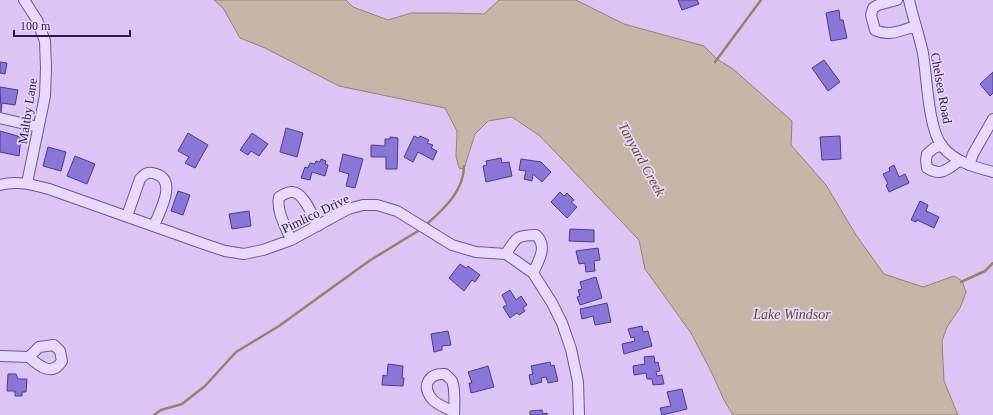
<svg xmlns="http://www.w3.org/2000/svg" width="993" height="415" viewBox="0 0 993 415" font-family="'Times New Roman',serif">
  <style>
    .water { fill: #c6b6a7; stroke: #96836c }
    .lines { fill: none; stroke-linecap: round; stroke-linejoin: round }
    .stream { stroke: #96836c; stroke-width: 2.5 }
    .building { fill: #8a76d6; stroke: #4b3a94 }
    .minor-casing { stroke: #6a5891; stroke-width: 12 }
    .minor { stroke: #ebd9fd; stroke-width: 10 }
    .labels { text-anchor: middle; stroke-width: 3.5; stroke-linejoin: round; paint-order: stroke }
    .street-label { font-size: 13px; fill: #271d40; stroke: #e8d5fa }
    .water-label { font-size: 14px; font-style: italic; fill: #61532b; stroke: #e8d5fa }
  </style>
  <rect width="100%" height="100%" fill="#dcc4f4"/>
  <!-- water -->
  <path class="water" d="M214 0H346L353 7 388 20 411 13H447L484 14 499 0H576L624 24 704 46 717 59 733 69 792 121 791 145 826 185 856 235 884 274 923 287 954 276 962 281 966 292 960 308 947 327 942 341 944 381 958 415H733L724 400 711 371 691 333 645 269 639 240 540 136 512 117 488 121 475 134 464 169 459 168 456 156 457 131 445 108 339 86 265 48 240 38 223 8Z"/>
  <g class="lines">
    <!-- stream -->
    <path class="stream" d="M715 62 761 0
      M428 223C445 208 464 190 464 166
      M961 282 985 271 993 263
      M154 415 161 410 182 404 205 386 236 352 279 326 369 261 418 231"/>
  </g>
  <!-- building -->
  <path class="building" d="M678 0H697L699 4 682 10Z
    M839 10 840 20H843L847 38 831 41 826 13Z
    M824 60 840 82 828 91 812 68Z
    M0 62 7 63 5 74 0 73Z
    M993 72V93L990 96 980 84Z
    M0 87 18 90 15 105 2 103 1 112Z
    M286 128 303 133 297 157 280 152Z
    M0 131 21 137 19 156 0 152Z
    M188 133 208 145 195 168 185 163 189 157 178 151Z
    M252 133 268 144 259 156 251 151 248 155 240 150Z
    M414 136 419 138 420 136 429 140 427 143 433 145 431 148 437 151 433 160 418 152 413 162 404 157Z
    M840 136 841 159 822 160 820 137Z
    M390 137 398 138 397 169H386V157H371V145L385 146V139H390Z
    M48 147 66 152 61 171 43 166Z
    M343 154 363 159 355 188 346 186 349 174 339 171Z
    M75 156 95 164 87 184 67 176Z
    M501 158 502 163 509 162 512 176 486 182 483 166 487 165 486 161Z
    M321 159 326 161 325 164 328 165 325 176 312 172 310 180 301 178 305 167 308 168 310 163 315 164 316 161 320 162Z
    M521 159 541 162 551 172 542 182 533 174 532 181 524 179 526 171 519 170Z
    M894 165 899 177 905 174 909 183 889 192 886 185 888 184 883 174 890 171 889 168Z
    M178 191 190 195 183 215 171 211Z
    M560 192 564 196 567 193 574 200 571 202 577 207 567 218 551 202Z
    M920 201 928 205 926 211 939 217 934 228 917 220 916 222 911 220Z
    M249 211 251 226 232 229 229 214Z
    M570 229 594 230V242L569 241Z
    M598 248 600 260 594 261 595 271 586 272 585 263 579 264 576 251Z
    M460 264 466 268 468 266 480 275 475 282 472 280 464 291 449 278Z
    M596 277 602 298 580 305 577 297 580 296 578 290 582 289 580 282Z
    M510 290 516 300 521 296 527 305 523 308 525 311 519 315 517 313 510 318 503 307 507 305 502 295Z
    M607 303 611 322 595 325 593 316 582 319 580 309Z
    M642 326 643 332 648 331 652 346 624 354 622 344 635 341 634 337 631 338 628 329Z
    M448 331 451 345 442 346V350L434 352 431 334Z
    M654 356 655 363 658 362 660 371 656 372 657 376 662 375 664 384 653 385 652 379H647L646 373 634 375 633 366 645 364 644 357Z
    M550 362 551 366 554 365 558 381 548 383 546 377 541 378 542 382 531 385 529 375 533 374 531 366Z
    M388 364 403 366 402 378H404L403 386 382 385 383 375 387 376Z
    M488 366 494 387 471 393 469 383H472L468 372Z
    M8 374H16L18 379H27L26 392H22V396H15V391H7Z
    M682 389 687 409 662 415 660 408 671 406 667 392Z
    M542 410 543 414 547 413V415H530V411Z"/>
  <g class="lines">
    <defs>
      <path id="minor" d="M24 0 37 20 45 41 46 68 45 96 27 183
        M897 0 878 5 873 8 871 15 875 30C890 37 901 30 916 26
        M909 0C913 18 919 35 923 53 927 77 928 128 942 146 955 162 974 167 993 172
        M0 118 38 127
        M942 145 934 148 927 154 926 160 927 168C941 177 948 169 959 161
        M969 165 973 154 993 119
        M0 185C17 180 33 185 49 189L207 245 225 251 244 254 263 250 291 240 348 209 363 205H377L397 211 452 245 476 252 506 254 533 273 552 303 562 323 571 349 578 382 579 415
        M127 216 140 179C145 173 149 171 156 174 178 181 159 212 154 226
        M291 240C286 227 276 211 279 197 283 195 287 192 291 192 303 190 313 217 318 226
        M506 254C516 238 516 235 536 235 548 246 539 260 533 273
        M0 356 29 357 39 347 54 345 60 351 62 361C52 377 39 366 29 357
        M454 415C454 405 456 391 452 381 451 379 447 376 445 374 429 373 421 385 432 399 437 405 447 408 454 412"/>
    </defs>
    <!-- minor casing -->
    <use href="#minor" class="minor-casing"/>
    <!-- minor -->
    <use href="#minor" class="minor"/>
  </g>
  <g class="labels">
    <!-- street labels -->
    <g class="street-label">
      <text transform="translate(942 88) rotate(80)" y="5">Chelsea Road</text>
      <text transform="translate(27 111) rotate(-81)" y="5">Maltby Lane</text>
      <text transform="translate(315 213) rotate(-26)" y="5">Pimlico Drive</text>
    </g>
    <!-- water labels -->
    <g class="water-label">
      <text transform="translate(642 159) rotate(61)" y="5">Tanyard Creek</text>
      <text x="792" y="319">Lake Windsor</text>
    </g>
  </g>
  <!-- scale -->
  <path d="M14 30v6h116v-6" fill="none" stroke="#271d40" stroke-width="2"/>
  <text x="20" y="30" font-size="12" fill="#271d40" stroke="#e8d5fa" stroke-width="3" paint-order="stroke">100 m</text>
</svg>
